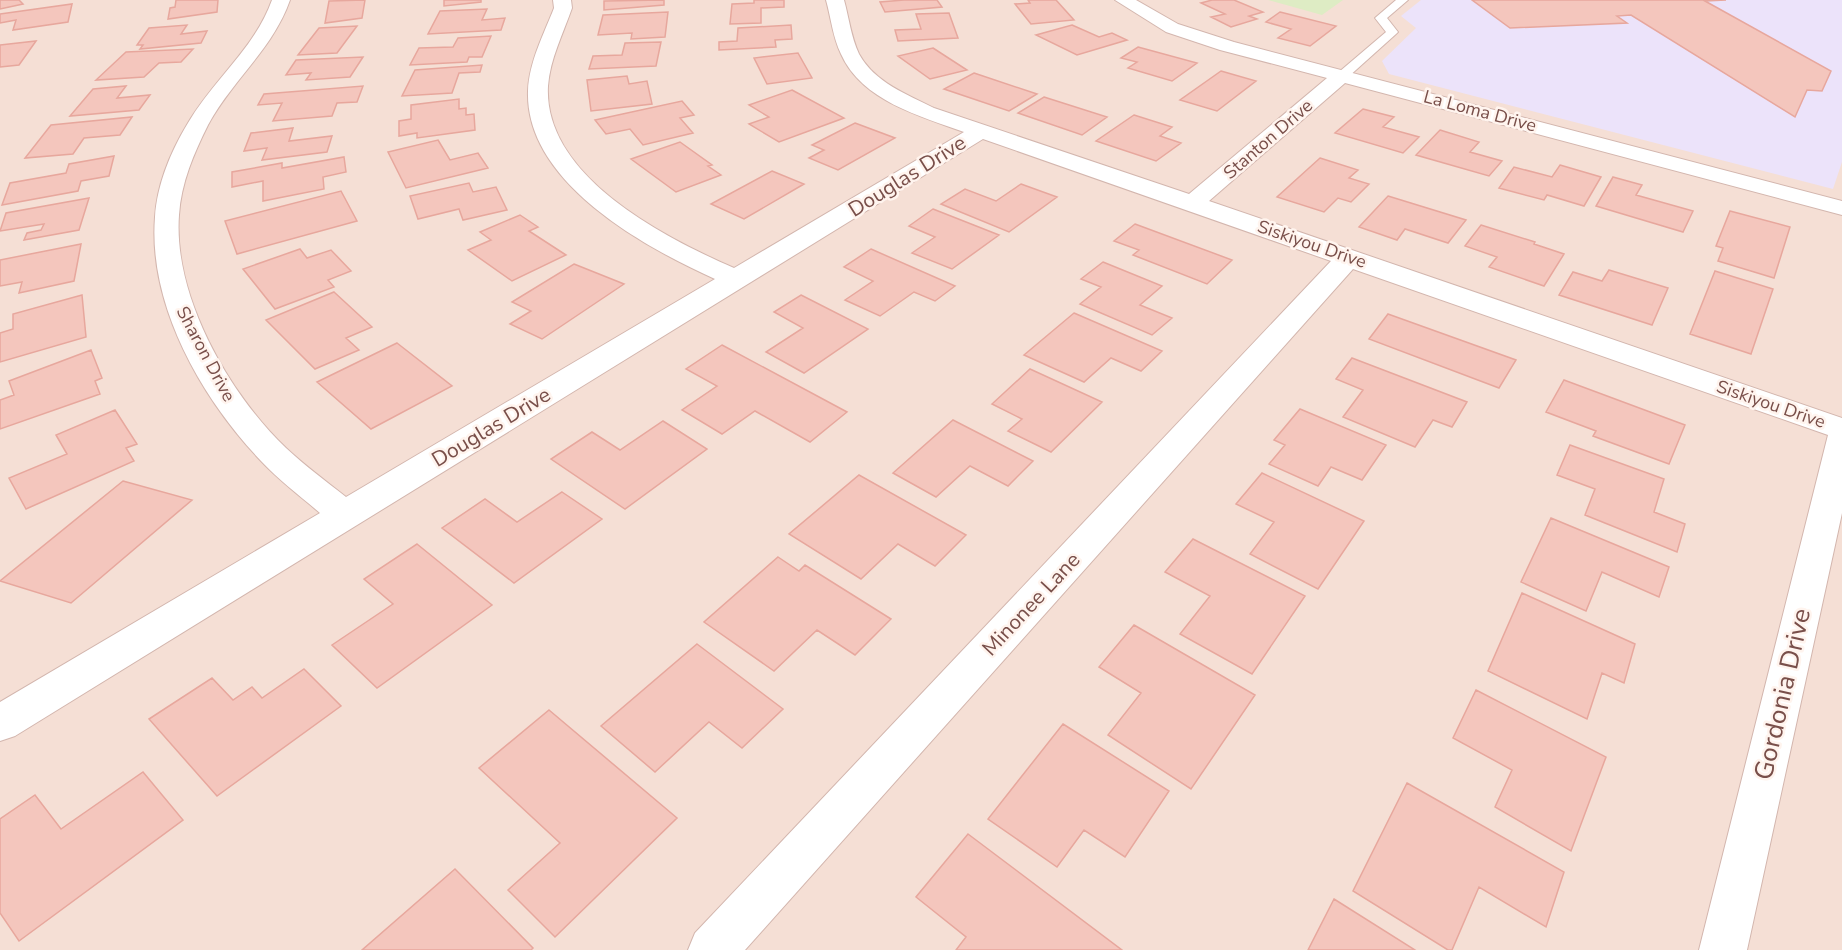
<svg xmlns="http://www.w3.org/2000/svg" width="1842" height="950" viewBox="0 0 1842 950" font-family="'Nunito Sans',sans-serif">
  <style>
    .residential { fill: #f5dfd5 }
    .education { fill: #ece3fa }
    .green { fill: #deecc4 }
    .building { fill: #f4c6bd; stroke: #e7a79d; stroke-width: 1.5 }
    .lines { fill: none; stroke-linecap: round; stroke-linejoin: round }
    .service-casing { stroke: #d3b6ae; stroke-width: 2 }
    .minor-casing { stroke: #d3b6ae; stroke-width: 2 }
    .service { fill: #fff; fill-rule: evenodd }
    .minor { fill: #fff; fill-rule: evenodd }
    .labels { text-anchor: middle; stroke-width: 5; stroke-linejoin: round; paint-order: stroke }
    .far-street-label { font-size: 18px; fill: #794f4a; stroke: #fff4ee }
    .street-label { font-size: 21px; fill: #794f4a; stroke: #fff4ee }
    .near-street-label { font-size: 26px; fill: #794f4a; stroke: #fff4ee }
  </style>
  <rect width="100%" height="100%" fill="#fdefe7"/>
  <!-- residential -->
  <path class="residential" d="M0 0H1842V950H0Z"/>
  <!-- education -->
  <path class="education" d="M1421 0H1842V162L1833 189 1389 74 1382 61 1416 28 1401 16Z"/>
  <!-- green -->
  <path class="green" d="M1268 0H1343L1322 15Z"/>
  <!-- building -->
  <path class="building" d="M0 0H19L23 4 0 9Z
    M176 0H218L217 12 168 19 170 8 175 7Z
    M365 0 362 18 325 23 329 1Z
    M444 0H481V2L444 6Z
    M664 0V5L604 10V1Z
    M754 0H784V7L761 8V23L730 24 732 4 754 3Z
    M904 0H937L942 7 885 12 880 2Z
    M1028 0H1056L1074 20 1031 24 1015 4 1030 3Z
    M1212 0H1234L1263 12 1249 16 1257 19 1231 27 1211 17 1225 14 1201 3Z
    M1472 0H1726L1705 1 1831 71 1822 91 1807 90 1795 117 1631 15 1617 16 1627 23 1510 28Z
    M72 4 68 22 13 30 16 20 0 23V14Z
    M487 9 482 20 505 18 501 30 428 34 440 11Z
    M668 12 665 37 631 39 632 33 598 35 603 15Z
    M1280 12 1336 26 1310 46 1278 38 1291 29 1266 22Z
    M949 13 958 38 898 41 895 30 921 29 916 14Z
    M187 25 181 34 207 31 201 43 140 49 143 45H137L149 28Z
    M791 25 792 39 775 40 776 47 719 50V42L737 41 738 28Z
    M1072 25 1099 37 1112 33 1127 40 1077 55 1036 35Z
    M357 26 337 53 298 55 319 28Z
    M491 36 482 57H469L467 62 410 65 419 48 453 47 458 38Z
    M36 41 19 65 0 67V45Z
    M661 42 656 66 589 69 593 56 622 55 625 43Z
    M1138 47 1197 63 1172 81 1128 68 1137 62 1121 58Z
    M933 48 967 70 930 79 898 56Z
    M193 49 181 62 159 63 144 77 96 80 126 52Z
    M798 53 812 78 767 84 754 58Z
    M363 57 350 77 306 80 311 73 286 75 296 60Z
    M482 65 480 72 459 73 452 93 402 96 415 70Z
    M1221 71 1256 81 1217 111 1180 100Z
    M974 73 1037 94 1009 111 944 89Z
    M627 76 629 84 647 81 652 104 591 111 587 80Z
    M126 86 117 98 150 95 139 110 70 116 93 89Z
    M363 86 357 102 337 103 332 116 273 121 282 103 258 105 264 94Z
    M792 90 844 118 779 142 749 124 769 117 749 105Z
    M1044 97 1107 117 1082 135 1018 113Z
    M459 99V109L466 108V115L474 114 475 130 417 138V133L399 136V121L411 119V105Z
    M682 101 694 115 680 118 693 133 643 145 630 129 606 134 595 120Z
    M1363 109 1394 117 1383 127 1419 137 1403 153 1335 133Z
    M1134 115 1172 127 1160 136 1181 143 1156 161 1096 141Z
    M132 117 120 135 84 138 73 154 25 158 51 125Z
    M855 123 895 138 838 170 809 158 824 150 812 145Z
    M293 128 289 141 332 136 327 152 262 160 267 148 244 151 251 133Z
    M1440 130 1479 142 1470 152 1502 161 1489 176 1416 155Z
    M438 140 450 160 478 153 488 168 406 188 388 152Z
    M680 142 712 165 708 166 721 175 676 192 631 159Z
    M114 156 109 176 81 181 78 191 2 205 10 183 66 173 69 164Z
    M344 157 346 172 323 177 324 189 263 201V181L232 187V172L282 163V168Z
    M1320 158 1358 170 1349 178 1369 184 1351 202 1338 198 1324 212 1277 197Z
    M1560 165 1601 177 1584 206 1547 195 1544 200 1499 188 1514 167 1552 177Z
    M772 171 804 184 744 219 711 204Z
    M1613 177 1642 185 1636 195 1693 211 1683 232 1596 206Z
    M469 183 473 192 496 187 507 210 463 220 459 209 418 219 410 196Z
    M1021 184 1057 197 1009 232 941 204 965 189 996 201Z
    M341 191 357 221 237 254 225 221Z
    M1388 196 1466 220 1448 243 1405 229 1397 240 1359 227Z
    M89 198 79 230 24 240 27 233 41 230 44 224 0 231 6 213Z
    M933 209 999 235 952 269 912 253 935 237 909 226Z
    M1730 211 1790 227 1774 278 1718 261 1723 248 1716 246Z
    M520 215 538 227 529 231 566 255 512 281 468 250 491 240 480 232Z
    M1135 224 1232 260 1207 284 1133 255 1139 250 1114 241Z
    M1481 225 1535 242 1534 244 1564 254 1544 286 1489 267 1497 257 1465 246Z
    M81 244 74 281 19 293 22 282 0 286V260Z
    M300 249 307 258 331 250 351 271 328 280 334 287 275 309 243 269Z
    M871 249 955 286 935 301 914 292 880 316 845 300 873 281 844 267Z
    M1103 262 1162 286 1140 305 1172 318 1152 335 1080 304 1101 287 1081 279Z
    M574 264 624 284 542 339 510 324 531 311 512 302Z
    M1609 270 1668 288 1652 325 1559 295 1573 272 1602 281Z
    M1715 271 1773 289 1751 354 1690 334Z
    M334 292 372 327 346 338 359 350 315 369 266 320Z
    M82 295 86 337 0 362V333L13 329V314Z
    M801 295 868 329 804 373 766 352 803 328 774 312Z
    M1074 313 1162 351 1141 371 1111 358 1084 382 1024 355Z
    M1388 314 1516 360 1499 388 1369 339Z
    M397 343 452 386 371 429 317 382Z
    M722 345 847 412 810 442 755 411 722 434 682 410 717 386 686 369Z
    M91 350 102 378 95 381 100 394 0 429V400L14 395 9 381Z
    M1352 358 1467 402 1452 427 1433 420 1415 447 1343 417 1363 390 1336 379Z
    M1030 369 1102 402 1051 452 1008 431 1022 419 992 404Z
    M1564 380 1685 425 1669 464 1593 436 1596 431 1546 412Z
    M1300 409 1386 445 1362 480 1331 467 1318 486 1269 464 1285 445 1274 440Z
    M115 410 137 444 126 448 134 461 26 509 9 478 67 454 56 435Z
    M953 420 1033 461 1008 486 970 466 936 497 893 473Z
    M663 421 707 449 625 509 551 459 592 432 620 450Z
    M1570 445 1664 479 1654 512 1685 524 1677 552 1585 515 1595 489 1557 475Z
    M1262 473 1364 521 1318 589 1250 554 1274 522 1236 504Z
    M859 475 966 535 935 566 898 544 861 579 789 534Z
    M123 481 192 500 71 603 0 581Z
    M562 492 602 519 514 583 442 528 485 499 517 522Z
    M1551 518 1669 567 1659 597 1602 572 1586 611 1521 582Z
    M1193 539 1305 596 1252 674 1180 634 1210 596 1165 572Z
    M417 544 492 605 377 688 332 645 393 604 364 579Z
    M778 557 799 571 805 565 891 619 855 655 817 630 774 671 704 622Z
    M1522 593 1635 644 1624 683 1602 673 1587 719 1488 671Z
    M1134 625 1255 695 1191 789 1108 735 1141 693 1099 667Z
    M697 644 783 709 742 748 709 722 655 772 601 726Z
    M304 669 341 706 217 796 149 719 212 678 233 700 252 687 262 698Z
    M1476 690 1606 757 1571 851 1495 807 1512 770 1453 738Z
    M549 710 677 818 555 937 508 890 560 843 479 768Z
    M1063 724 1169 791 1125 857 1084 830 1057 867 988 819Z
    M143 772 183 820 19 941 0 913V819L35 795 61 829Z
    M1407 783 1564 872 1546 927 1479 887 1452 950H1448L1353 891Z
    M968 834 1122 950H956L966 937 916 897Z
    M455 869 533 948 531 950H362Z
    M1334 899 1415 950H1308Z"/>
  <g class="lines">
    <defs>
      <path id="service" d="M1396 0H1408L1387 18 1398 32 1396 34 1347 78H1339V72L1386 32 1375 18Z"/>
      <path id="minor" d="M272 0H290C273 49 232 80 208 125 194 153 181 183 179 215 173 296 229 394 286 448 305 466 326 481 346 497L715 279C644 247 525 182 528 91 529 62 544 34 554 8L553 0H571L572 8C563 34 550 59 548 86 543 176 665 238 734 268L964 132C920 116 862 101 841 54 833 38 831 18 826 0H844C849 18 851 37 859 54 874 82 908 95 934 108L1189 194 1327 78 1220 50 1166 32 1115 0H1136L1178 24 1234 42 1842 201V215L1345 83 1209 201 1842 418V513L1747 950H1699L1828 435 1353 269 745 950H688L695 933 1331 261 983 139 15 736 0 741V702L320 513C300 496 279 480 262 462 202 399 148 306 155 217 157 185 171 151 188 123 213 80 255 48 272 0Z"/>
    </defs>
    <!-- service casing -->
    <use href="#service" class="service-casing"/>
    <!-- minor casing -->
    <use href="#minor" class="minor-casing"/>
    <!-- service -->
    <use href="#service" class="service"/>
    <!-- minor -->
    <use href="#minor" class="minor"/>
  </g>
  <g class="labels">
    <!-- far-street labels -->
    <g class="far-street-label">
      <text transform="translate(1480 111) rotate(15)" y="6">La Loma Drive</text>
      <text transform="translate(1268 139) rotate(-41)" y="6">Stanton Drive</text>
      <text transform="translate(1312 244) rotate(19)" y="6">Siskiyou Drive</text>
      <text transform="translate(206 354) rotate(62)" y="6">Sharon Drive</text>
      <text transform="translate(1771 404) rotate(19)" y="6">Siskiyou Drive</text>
    </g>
    <!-- street labels -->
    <g class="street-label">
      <text transform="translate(907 176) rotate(-32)" y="7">Douglas Drive</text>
      <text transform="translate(491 427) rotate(-31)" y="7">Douglas Drive</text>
      <text transform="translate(1031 604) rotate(-47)" y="7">Minonee Lane</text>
    </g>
    <!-- near-street labels -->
    <g class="near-street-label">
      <text transform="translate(1782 694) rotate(-77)" y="9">Gordonia Drive</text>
    </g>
  </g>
</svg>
